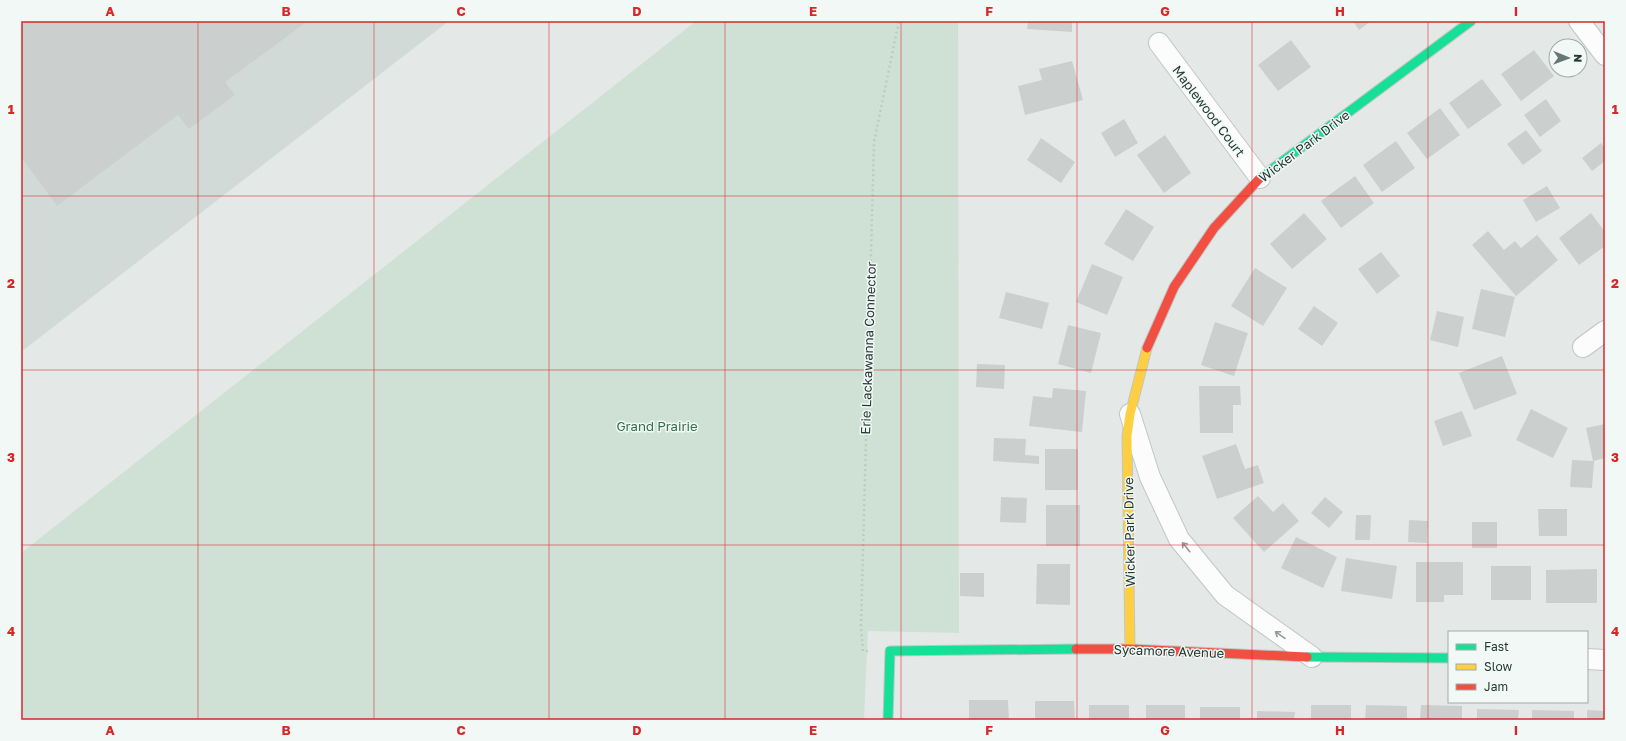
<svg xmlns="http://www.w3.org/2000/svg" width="1626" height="741" viewBox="0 0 1626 741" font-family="'Golos Text',sans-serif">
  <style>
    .built { fill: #d2dad7 }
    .green { fill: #cfe1d5 }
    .building { fill: #cbd0ce }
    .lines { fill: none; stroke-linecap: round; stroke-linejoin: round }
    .street-casing { stroke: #c1c6c4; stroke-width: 22 }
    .fast-casing { stroke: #c0c6c4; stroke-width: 11 }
    .slow-casing { stroke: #c0c6c4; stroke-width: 11 }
    .jam-casing { stroke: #c0c6c4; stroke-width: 11 }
    .path { stroke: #c1c9c5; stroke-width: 2.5; stroke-dasharray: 2 3; stroke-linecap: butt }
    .street { stroke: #fbfcfb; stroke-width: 20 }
    .fast { stroke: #16e098; stroke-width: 9 }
    .slow { stroke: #ffcf43; stroke-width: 9 }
    .jam { stroke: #f24e42; stroke-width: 9 }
    .oneway { stroke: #909b98 }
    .grid { fill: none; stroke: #d62828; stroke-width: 1; stroke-opacity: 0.55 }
    .labels { text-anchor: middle; stroke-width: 3; stroke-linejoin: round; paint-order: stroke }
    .street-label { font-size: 13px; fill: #243a35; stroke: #f2f8f5 }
    .park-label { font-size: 13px; fill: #326d4b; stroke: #f2f8f5 }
    .neatline { fill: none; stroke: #d62828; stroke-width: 1.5 }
    .grid-label { font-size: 13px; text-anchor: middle; font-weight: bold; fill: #d62828 }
  </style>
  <rect width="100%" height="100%" fill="#e4e9e7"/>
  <!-- built -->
  <path class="built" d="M21 21H449L21 352Z"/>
  <!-- green -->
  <path class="green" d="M696 21H958L959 633 868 631 864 720H21V553Z"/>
  <!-- building -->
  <path class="building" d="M21 21H308L225 82 235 95 189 129 178 115 57 206 21 157Z
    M1028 21H1072V32L1027 29Z
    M1353 21H1371L1359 30Z
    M1291 40 1311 67 1278 91 1258 65Z
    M1534 50 1554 76 1521 101 1501 74Z
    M1072 61 1083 100 1025 115 1018 86 1042 80 1039 69Z
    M1482 79 1502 105 1468 129 1449 103Z
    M1546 99 1561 121 1540 137 1524 115Z
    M1440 108 1460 135 1427 159 1407 133Z
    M1124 119 1138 143 1115 157 1101 133Z
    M1526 130 1542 151 1523 165 1507 144Z
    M1165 135 1191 173 1164 193 1137 155Z
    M1041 138 1075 162 1061 183 1027 160Z
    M1396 141 1415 168 1382 192 1363 165Z
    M1601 143 1605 148V161L1592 171 1582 158Z
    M1355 176 1374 203 1341 228 1321 201Z
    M1547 186 1560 208 1536 222 1523 200Z
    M1126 209 1154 227 1133 261 1104 244Z
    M1304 213 1327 239 1292 269 1270 244Z
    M1591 213 1605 232V246L1579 265 1559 238Z
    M1488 231 1504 250 1515 241 1521 248 1537 235 1558 260 1516 296 1472 245Z
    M1381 252 1400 276 1377 294 1358 269Z
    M1092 264 1123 277 1107 315 1076 302Z
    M1255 268 1287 288 1263 326 1231 306Z
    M1481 289 1515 297 1505 337 1472 329Z
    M1006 292 1049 303 1042 329 999 318Z
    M1314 306 1338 323 1322 346 1298 329Z
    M1437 311 1464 317 1458 347 1430 340Z
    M1215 322 1248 333 1234 376 1201 365Z
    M1068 325 1101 333 1091 373 1058 364Z
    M1502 356 1517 394 1474 410 1459 373Z
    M977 364 1005 365 1004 389 976 387Z
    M1199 386H1240L1241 405H1233V433H1200Z
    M1053 388 1086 391 1082 432 1029 426 1033 396 1052 398Z
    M1531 409 1568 428 1553 458 1516 440Z
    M1462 411 1472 436 1443 446 1434 421Z
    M1605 424V458L1593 461 1586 428Z
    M994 438 1026 439 1025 455 1039 456V464L993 461Z
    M1236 444 1245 469 1258 465 1264 483 1217 499 1202 456Z
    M1045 449H1078V490H1045Z
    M1572 460 1594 461 1592 488 1570 487Z
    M1258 496 1273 512 1283 503 1299 521 1264 552 1233 518Z
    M1001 497 1027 498 1026 523 1000 522Z
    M1325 497 1343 512 1329 528 1311 513Z
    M1046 505H1080V546H1046Z
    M1538 509H1567V536H1539Z
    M1356 515H1371L1370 540H1355Z
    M1409 520 1428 521 1427 543 1408 542Z
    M1472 522H1497V548H1472Z
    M1296 537 1337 557 1323 588 1281 568Z
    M1346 558 1397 566 1392 599 1341 591Z
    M1416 562H1463V595H1444V602H1416Z
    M1037 564H1070V605L1036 604Z
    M1491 566H1531V600H1491Z
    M1597 569V603H1546V570Z
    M960 573H984V597L960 596Z
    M969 700H1008L1009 720H969Z
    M1035 701H1074L1075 720H1035Z
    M1089 705H1129V720H1089Z
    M1146 705H1185V720H1146Z
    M1311 705H1351V720H1311Z
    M1366 705 1407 706V720H1365Z
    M1421 705 1462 706V720H1420Z
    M1200 707H1240V720H1200Z
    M1477 709 1519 710 1518 720H1477Z
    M1532 710 1574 711V720H1532Z
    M1587 710 1605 711V720H1587Z
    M1257 711 1295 712 1294 720H1257Z"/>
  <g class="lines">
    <defs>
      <path id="street" d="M1579 21 1605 55
        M1159 43 1260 178
        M1583 347 1605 331
        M1130 414 1150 477 1179 539 1225 595 1312 657
        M1587 659 1605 660"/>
      <path id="fast" d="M1260 178 1471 21
        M1307 657 1449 658
        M888 720 890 651 1076 649"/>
      <path id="slow" d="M1130 649 1127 436 1130 414 1147 348"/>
      <path id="jam" d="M1147 348 1174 287 1214 228 1260 178
        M1076 649H1130L1307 657"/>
    </defs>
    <!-- street casing -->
    <use href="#street" class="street-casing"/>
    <!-- fast casing -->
    <use href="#fast" class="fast-casing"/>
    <!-- slow casing -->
    <use href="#slow" class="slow-casing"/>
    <!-- jam casing -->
    <use href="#jam" class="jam-casing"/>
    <!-- path -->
    <path class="path" d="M868 651H863L861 626 874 142 899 21"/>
    <!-- street -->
    <use href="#street" class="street"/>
    <!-- fast -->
    <use href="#fast" class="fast"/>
    <!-- slow -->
    <use href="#slow" class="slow"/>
    <!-- jam -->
    <use href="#jam" class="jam"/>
  </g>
  <!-- one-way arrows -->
  <defs><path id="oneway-shaft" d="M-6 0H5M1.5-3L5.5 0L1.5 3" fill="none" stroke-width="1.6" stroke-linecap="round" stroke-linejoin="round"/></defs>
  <g class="oneway">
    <use href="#oneway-shaft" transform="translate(1186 547) rotate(-129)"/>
    <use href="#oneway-shaft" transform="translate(1280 635) rotate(-145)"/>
  </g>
  <!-- grid -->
  <path class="grid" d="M198 21V720M374 21V720M549 21V720M725 21V720M901 21V720M1077 21V720M1252 21V720M1428 21V720M21 196H1605M21 370H1605M21 545H1605"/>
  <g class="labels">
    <!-- street labels -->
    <g class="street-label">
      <text transform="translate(1209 111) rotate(53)" y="5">Maplewood Court</text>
      <text transform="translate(1304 146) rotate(-37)" y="5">Wicker Park Drive</text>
      <text transform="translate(868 348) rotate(-88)" y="5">Erie Lackawanna Connector</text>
      <text transform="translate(1129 532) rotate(-91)" y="5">Wicker Park Drive</text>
      <text transform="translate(1169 651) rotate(2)" y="5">Sycamore Avenue</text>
    </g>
    <!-- park labels -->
    <g class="park-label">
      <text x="657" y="431">Grand Prairie</text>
    </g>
  </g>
  <!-- border -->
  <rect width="1626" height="741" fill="none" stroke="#f2f8f5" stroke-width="44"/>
  <!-- legend -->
  <rect x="1448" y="631" width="140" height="72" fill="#f2f8f5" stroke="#a0aca8"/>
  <rect x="1456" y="644" width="20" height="6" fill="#16e098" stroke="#a0aca8"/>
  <text x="1484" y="651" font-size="12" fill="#243a35">Fast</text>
  <rect x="1456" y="664" width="20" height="6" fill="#ffcf43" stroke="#a0aca8"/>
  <text x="1484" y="671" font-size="12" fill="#243a35">Slow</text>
  <rect x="1456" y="684" width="20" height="6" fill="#f24e42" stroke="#a0aca8"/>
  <text x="1484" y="691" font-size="12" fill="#243a35">Jam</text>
  <!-- north arrow -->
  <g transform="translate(1568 58) rotate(91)"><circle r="19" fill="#f2f8f5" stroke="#a0aca8"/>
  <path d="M0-3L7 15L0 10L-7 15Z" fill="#677773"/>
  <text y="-6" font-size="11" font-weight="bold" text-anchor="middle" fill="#243a35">N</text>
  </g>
  <rect x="22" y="22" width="1582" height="697" class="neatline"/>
  <g class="grid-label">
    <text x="110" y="16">A</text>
    <text x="286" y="16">B</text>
    <text x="461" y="16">C</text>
    <text x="637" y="16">D</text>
    <text x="813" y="16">E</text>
    <text x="989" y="16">F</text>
    <text x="1165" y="16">G</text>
    <text x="1340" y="16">H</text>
    <text x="1516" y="16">I</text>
    <text x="11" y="114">1</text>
    <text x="1615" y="114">1</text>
    <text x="11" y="288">2</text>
    <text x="1615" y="288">2</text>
    <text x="11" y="462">3</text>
    <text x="1615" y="462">3</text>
    <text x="11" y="636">4</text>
    <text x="1615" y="636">4</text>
    <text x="110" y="735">A</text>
    <text x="286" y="735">B</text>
    <text x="461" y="735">C</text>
    <text x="637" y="735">D</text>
    <text x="813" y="735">E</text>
    <text x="989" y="735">F</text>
    <text x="1165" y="735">G</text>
    <text x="1340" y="735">H</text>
    <text x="1516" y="735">I</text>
  </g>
</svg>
